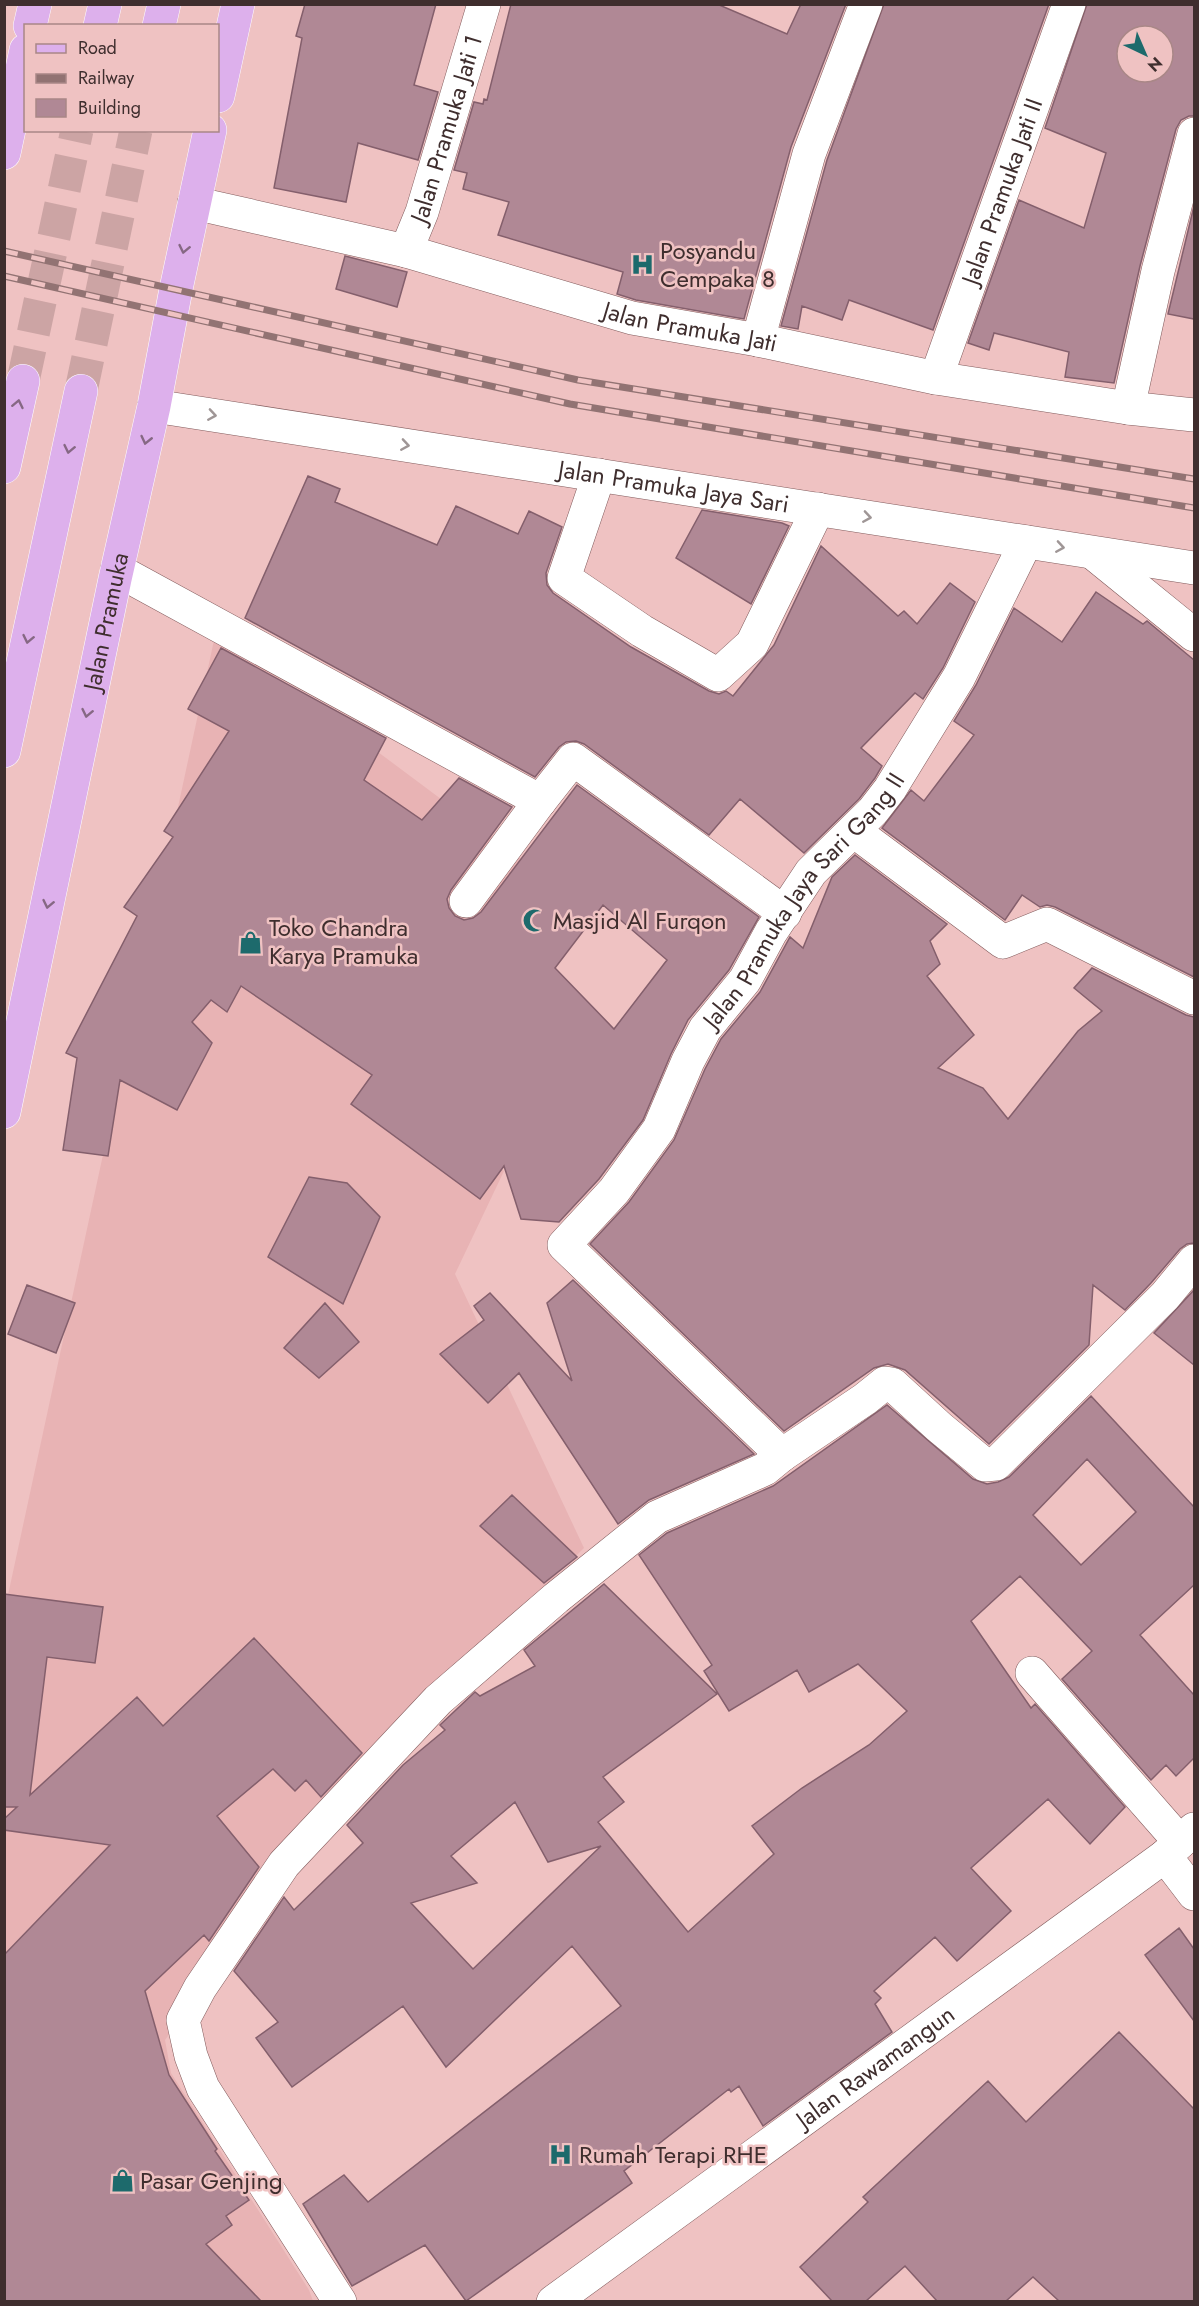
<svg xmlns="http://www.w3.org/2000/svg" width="1199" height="2306" viewBox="0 0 1199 2306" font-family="Jost,sans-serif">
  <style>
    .built { fill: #e8b3b4 }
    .building { fill: #b08895; stroke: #845f6c; stroke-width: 1.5; fill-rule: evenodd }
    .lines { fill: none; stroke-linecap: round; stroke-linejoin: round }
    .primary-tunnel { stroke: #cca4a4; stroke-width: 33; stroke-dasharray: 33 16; stroke-linecap: butt }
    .minor-casing { stroke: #825b5c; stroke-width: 34 }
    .tertiary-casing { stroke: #825b5c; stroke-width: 34 }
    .primary-casing { stroke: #fff; stroke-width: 34 }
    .minor { stroke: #fff; stroke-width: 33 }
    .tertiary { stroke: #fff; stroke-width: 33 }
    .primary { stroke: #ddb0ec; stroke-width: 33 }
    .rail-casing { stroke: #927373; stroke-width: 7 }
    .rail { stroke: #efc2c2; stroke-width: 4.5; stroke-dasharray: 14; stroke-linecap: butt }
    .oneway { stroke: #866884 }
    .oneway2 { stroke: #9f9696 }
    .labels { text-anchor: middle; stroke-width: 5; stroke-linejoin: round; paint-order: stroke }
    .street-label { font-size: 24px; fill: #3f2e2e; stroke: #efc2c2 }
    .poi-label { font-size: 24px; fill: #3f2e2e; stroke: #efc2c2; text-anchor: start }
  </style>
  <rect width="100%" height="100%" fill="#efc2c2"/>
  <!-- built -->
  <path class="built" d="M216 631 544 876 394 1078 504 1171 455 1274 584 1548 382 1749 165 2040 171 2073 309 2290 313 2301 5 2302V1609Z"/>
  <!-- building -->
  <path class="building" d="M305 4H436L414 85 438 92 418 160 358 143 346 202 274 188 302 38 296 36Z
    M511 4H717L787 34 801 4H846L791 147 744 319 636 300 617 294 623 272 498 235 509 202 463 189 467 173 454 170 474 102 483 104 484 99 487 100Z
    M884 4H1049L933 330 849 300 842 320 802 306 798 329 781 326 827 160Z
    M1087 4H1194V116H1189L1181 120 1176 129 1140 266 1114 383 1065 377 1069 352 994 333 989 350 968 343 1019 200 1084 228 1106 153 1045 128ZM1127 36H1163V72H1127Z
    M1194 206V319L1168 314Z
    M345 256 407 272 397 307 336 289Z
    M308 476 340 489 335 502 437 545 456 506 518 534 529 511 562 527 546 573 547 585 553 593 631 647 709 691 719 694 726 691 733 696 774 645 821 546 898 616 904 611 917 624 950 583 975 602 943 668 923 699 915 693 861 748 882 766 875 778 859 799 804 853 740 799 709 835 584 744 576 741 566 742 559 747 535 777 245 618Z
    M702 510 782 523 789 526 751 604 676 558Z
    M1096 592 1143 624 1147 621 1194 660V977L1055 907 1047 905 1040 907 1022 895 1005 920 882 828 911 790 924 801 974 735 954 721 976 685 1014 608 1062 642Z
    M221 648 386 738 364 780 422 820 459 778 512 807 451 890 447 899 449 908 455 916 464 920 473 918 481 912 577 785 759 917 729 970 688 1020 671 1054 643 1120 599 1179 559 1222 521 1219 504 1166 480 1199 351 1104 372 1075 241 986 227 1012 211 1000 192 1022 212 1043 177 1110 120 1080 108 1156 63 1150 77 1058 66 1053 137 916 124 907 173 837 164 831 229 731 188 709ZM603 905 667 960 614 1029 555 968Z
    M855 855 947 924 930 941 940 964 927 976 974 1035 938 1068 983 1088 1008 1119 1078 1031 1102 1011 1074 988 1092 968 1186 1015 1194 1017V1243L1187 1244 1180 1249 1151 1283 1125 1310 1093 1285 1089 1345 989 1444 905 1370 888 1364 874 1368 784 1431 590 1244 629 1202 674 1140 705 1069 721 1039 760 992 790 937 803 948 832 877Z
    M309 1177 347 1183 380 1217 343 1304 268 1257Z
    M573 1280 754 1454 649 1500 618 1524 519 1373 488 1403 440 1354 484 1320 474 1306 490 1293 572 1381 547 1303Z
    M27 1285 75 1303 56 1353 8 1334Z
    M1194 1290V1365L1154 1333Z
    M325 1303 359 1342 319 1378 284 1348Z
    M1091 1396 1194 1507V1585L1140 1635 1194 1695V1758L1176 1776 1166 1765 1151 1780 1062 1679 1092 1651 1020 1576 971 1621 1031 1708 1035 1704 1125 1807 1090 1844 1048 1799 971 1868 1011 1911 957 1961 935 1937 874 1991 881 1998 875 2004 892 2032 763 2126 739 2086 731 2092 729 2089 624 2171 632 2183 466 2301 425 2245 352 2286 303 2204 344 2175 368 2202 621 2006 572 1946 446 2067 403 2006 292 2087 256 2038 278 2022 234 1971 284 1897 294 1910 363 1843 347 1825 403 1765 445 1730 440 1725 475 1692 480 1696 535 1666 524 1650 604 1584 717 1694 603 1777 624 1802 598 1822 688 1932 774 1854 752 1826 802 1788 869 1745 907 1711 858 1664 809 1692 797 1670 729 1711 704 1671 712 1665 639 1555 667 1533 773 1486 887 1405 973 1479 987 1484 998 1482 1009 1477ZM1087 1459 1136 1512 1081 1565 1033 1515ZM515 1802 548 1862 601 1846 473 1969 411 1903 477 1883 451 1856Z
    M512 1495 577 1557 544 1583 480 1526Z
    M4 1594 103 1607 95 1663 47 1657 30 1795 137 1697 163 1726 254 1638 362 1753 321 1797 306 1780 295 1791 273 1769 217 1816 259 1867 209 1941 204 1935 145 1991 169 2075 217 2149 215 2151 249 2200 226 2216 232 2225 206 2244 261 2301H4V1955L110 1845 4 1830V1819L17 1807H4Z
    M1179 1928 1194 1949V2021L1145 1955Z
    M1119 2032 1194 2109V2301H1059L1033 2277 1006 2301H937L905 2266 866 2301H832L800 2267 868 2202 863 2197 988 2081 1026 2122Z"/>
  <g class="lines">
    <!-- primary-tunnel -->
    <path class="primary-tunnel" d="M23 381 77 130
      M81 391 136 130"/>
    <defs>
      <g id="minor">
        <path id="s1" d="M406 251 422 212 484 4"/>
        <path d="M758 340 809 154 866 4"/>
        <path id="s2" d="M936 378 1069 4"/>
        <path id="s3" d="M154 406 1194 568"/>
        <path d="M1128 408 1158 271 1194 134"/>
        <path d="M599 475 564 578 642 631 718 675 752 644 818 509"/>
        <path d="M1093 553 1194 635"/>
        <path d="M117 570 540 801"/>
        <path d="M854 831 1003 942 1047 924 1194 998"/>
        <path d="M466 901 540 801 573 759 785 913"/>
        <path id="s4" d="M782 1455 564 1245 614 1191 659 1129 688 1061 705 1029 745 980 771 932 811 872 873 811 890 789 959 677 1026 542"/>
        <path d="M1032 1673 1180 1842"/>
        <path d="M340 2302 203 2088 191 2056 183 2020 200 1988 284 1864 438 1700 556 1598 657 1517 765 1469 782 1455 865 1399 885 1383 892 1384 939 1427 985 1465 996 1464 1165 1296 1194 1261"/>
      </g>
      <g id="tertiary">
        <path id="s5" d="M194 203 406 251 632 318 758 340 936 378 1128 408 1194 415"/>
        <path d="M1165 1856 1194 1894"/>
        <path id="s6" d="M553 2302 1165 1856 1194 1829"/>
      </g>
      <g id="primary">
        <path d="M30 26 35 4"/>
        <path d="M100 26 105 4"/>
        <path d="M159 26 164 4"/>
        <path d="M218 96 238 4"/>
        <path d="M4 153 26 50"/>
        <path d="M4 467 23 381"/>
        <path d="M4 751 81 391"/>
        <path id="s7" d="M4 1112 115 579 154 406 176 289 210 130"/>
      </g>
    </defs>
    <!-- minor casing -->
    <use href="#minor" class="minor-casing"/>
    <!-- tertiary casing -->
    <use href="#tertiary" class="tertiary-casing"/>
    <!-- primary casing -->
    <use href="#primary" class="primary-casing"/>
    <!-- minor -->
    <use href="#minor" class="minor"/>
    <!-- tertiary -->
    <use href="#tertiary" class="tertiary"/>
    <!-- primary -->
    <use href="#primary" class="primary"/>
    <defs>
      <path id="rail" d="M4 251 578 380 1194 479
        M4 276 570 404 1194 508"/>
    </defs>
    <!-- rail casing -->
    <use href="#rail" class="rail-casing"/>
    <!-- rail -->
    <use href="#rail" class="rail"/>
  </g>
  <!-- one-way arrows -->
  <defs><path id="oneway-chevron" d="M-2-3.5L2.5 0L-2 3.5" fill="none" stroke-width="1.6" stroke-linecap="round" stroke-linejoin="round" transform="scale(1.5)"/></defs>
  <g class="oneway">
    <use href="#oneway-chevron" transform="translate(184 249) rotate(102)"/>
    <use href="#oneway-chevron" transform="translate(18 404) rotate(-78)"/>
    <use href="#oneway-chevron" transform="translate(146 440) rotate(103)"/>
    <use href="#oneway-chevron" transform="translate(69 449) rotate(102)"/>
    <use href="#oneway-chevron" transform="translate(28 639) rotate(102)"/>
    <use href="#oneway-chevron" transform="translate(87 713) rotate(102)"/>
    <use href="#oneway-chevron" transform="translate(48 904) rotate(102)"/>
  </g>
  <g class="oneway2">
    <use href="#oneway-chevron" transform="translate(212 415) rotate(9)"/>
    <use href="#oneway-chevron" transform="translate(405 445) rotate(9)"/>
    <use href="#oneway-chevron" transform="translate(867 517) rotate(9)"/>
    <use href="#oneway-chevron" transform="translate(1060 547) rotate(9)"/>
  </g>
  <!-- icons -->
  <defs>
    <symbol id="hospital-bare" viewBox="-9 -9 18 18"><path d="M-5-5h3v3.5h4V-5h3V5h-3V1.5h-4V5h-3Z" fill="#1d6a6c" stroke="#efc2c2" stroke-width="2.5" paint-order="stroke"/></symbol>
    <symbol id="mosque-bare" viewBox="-9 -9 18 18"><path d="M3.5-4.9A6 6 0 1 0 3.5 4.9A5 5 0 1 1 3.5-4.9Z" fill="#1d6a6c" stroke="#efc2c2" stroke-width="2.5" paint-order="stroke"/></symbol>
    <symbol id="shop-bare" viewBox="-9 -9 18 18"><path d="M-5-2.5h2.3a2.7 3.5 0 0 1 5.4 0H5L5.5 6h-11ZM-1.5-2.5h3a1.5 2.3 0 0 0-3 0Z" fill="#1d6a6c" stroke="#efc2c2" stroke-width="2.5" paint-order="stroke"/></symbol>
  </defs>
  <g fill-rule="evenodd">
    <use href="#hospital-bare" x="626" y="248" width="33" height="33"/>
    <use href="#mosque-bare" x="518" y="904" width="33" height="33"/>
    <use href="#shop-bare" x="234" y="926" width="33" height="33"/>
    <use href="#hospital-bare" x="544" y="2138" width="33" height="33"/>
    <use href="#shop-bare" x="106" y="2164" width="33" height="33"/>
  </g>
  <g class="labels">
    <!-- street labels -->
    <g class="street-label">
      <text dy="8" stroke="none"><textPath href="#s1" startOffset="129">Jalan Pramuka Jati 1</textPath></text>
      <text dy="8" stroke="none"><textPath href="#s2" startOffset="198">Jalan Pramuka Jati II</textPath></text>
      <text dy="8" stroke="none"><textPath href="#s5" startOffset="512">Jalan Pramuka Jati</textPath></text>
      <text dy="8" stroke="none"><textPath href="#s3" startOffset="526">Jalan Pramuka Jaya Sari</textPath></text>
      <text dy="8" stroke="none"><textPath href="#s7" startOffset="501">Jalan Pramuka</textPath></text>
      <text dy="8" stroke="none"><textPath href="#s4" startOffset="726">Jalan Pramuka Jaya Sari Gang II</textPath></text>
      <text dy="8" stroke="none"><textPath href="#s6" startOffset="399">Jalan Rawamangun</textPath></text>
    </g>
    <!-- poi labels -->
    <g class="poi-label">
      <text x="660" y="259">Posyandu<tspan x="660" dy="28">Cempaka 8</tspan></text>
      <text x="553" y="929">Masjid Al Furqon</text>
      <text x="269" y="936">Toko Chandra<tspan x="269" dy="28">Karya Pramuka</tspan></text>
      <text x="579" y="2163">Rumah Terapi RHE</text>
      <text x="140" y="2189">Pasar Genjing</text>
    </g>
  </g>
  <!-- border -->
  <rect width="1199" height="2306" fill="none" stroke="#3f2e2e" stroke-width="12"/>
  <!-- legend -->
  <rect x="24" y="24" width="195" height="108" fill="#efc2c2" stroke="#a98787" stroke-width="1.5"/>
  <rect x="36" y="44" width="30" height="9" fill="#ddb0ec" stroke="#a98787" stroke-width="1.5"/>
  <text x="78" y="54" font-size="18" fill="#3f2e2e">Road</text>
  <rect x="36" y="74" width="30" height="9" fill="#927373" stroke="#a98787" stroke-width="1.5"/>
  <text x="78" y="84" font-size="18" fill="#3f2e2e">Railway</text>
  <rect x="36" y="99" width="30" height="18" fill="#b08895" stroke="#a98787" stroke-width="1.5"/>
  <text x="78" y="114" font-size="18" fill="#3f2e2e">Building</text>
  <!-- north arrow -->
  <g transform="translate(1145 54) rotate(136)"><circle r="28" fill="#efc2c2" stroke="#a98787" stroke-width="1.5"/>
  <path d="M0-4.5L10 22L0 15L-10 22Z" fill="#1d6a6c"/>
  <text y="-9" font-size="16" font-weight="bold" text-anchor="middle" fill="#3f2e2e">N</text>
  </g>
</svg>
